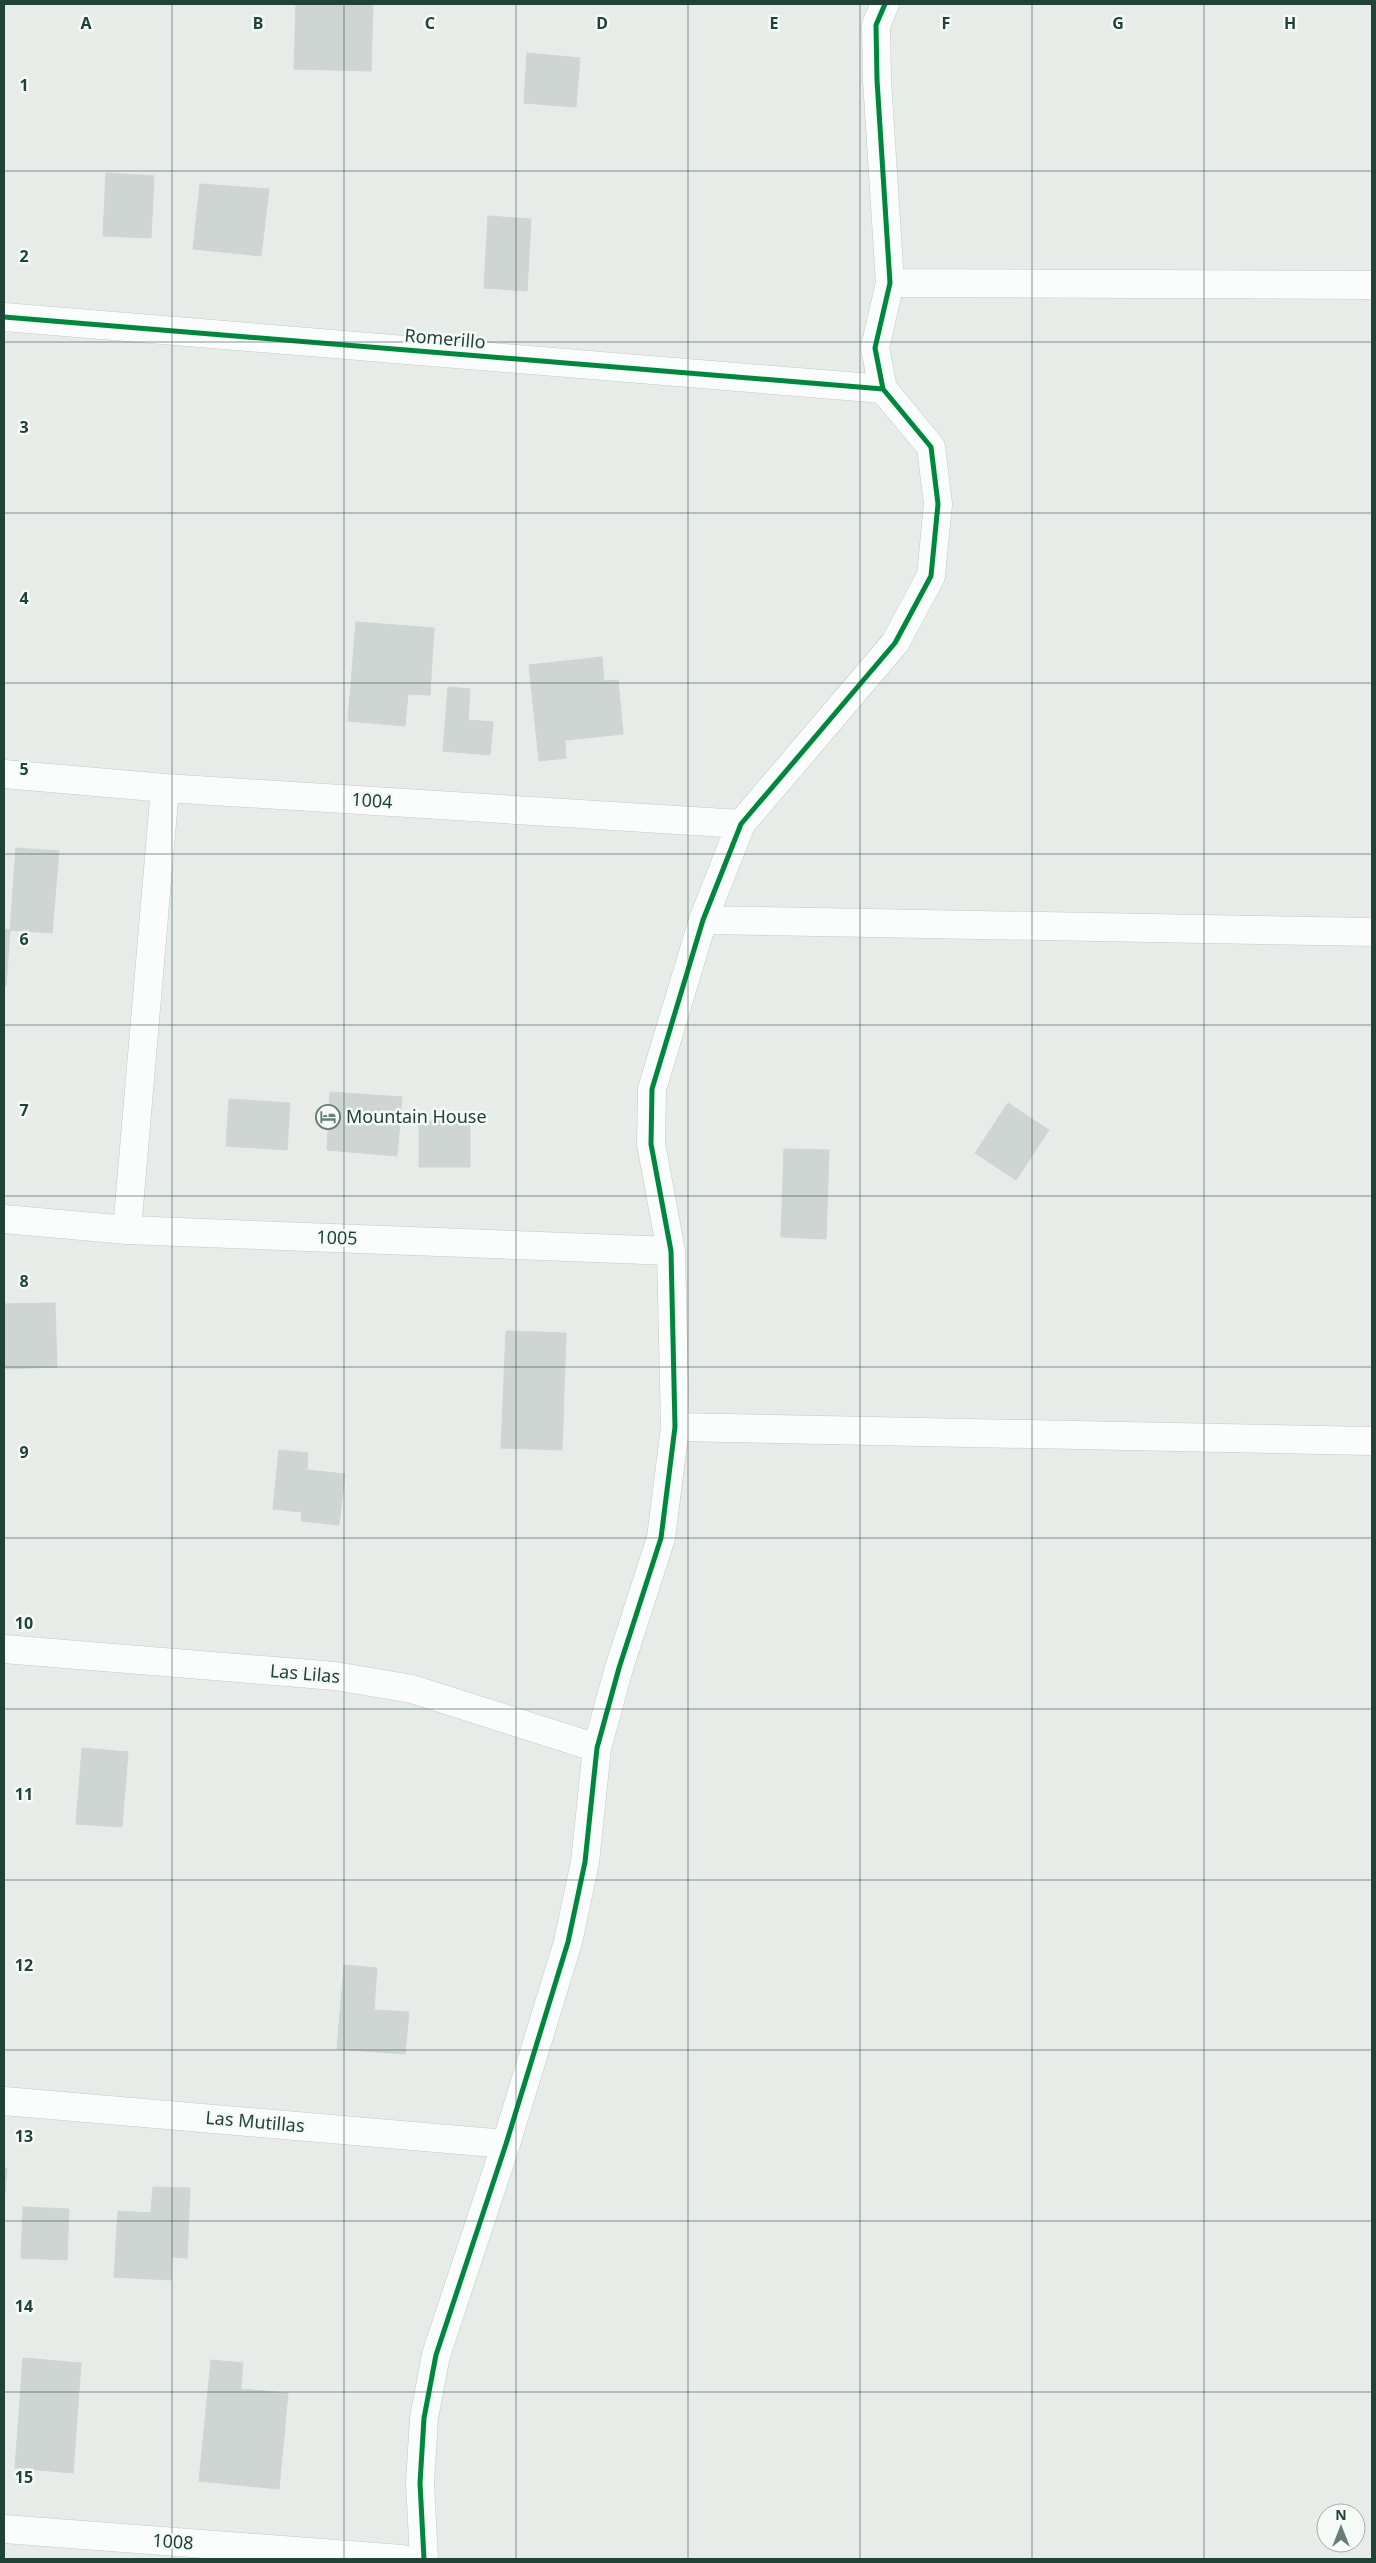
<svg xmlns="http://www.w3.org/2000/svg" width="1376" height="2563" viewBox="0 0 1376 2563" font-family="'Noto Sans',sans-serif">
  <style>
    .building { fill: #ced5d2; stroke: #cfd5d2 }
    .lines { fill: none; stroke-linecap: round; stroke-linejoin: round }
    .street-casing { stroke: #c4c9c6; stroke-width: 29 }
    .street { stroke: #fbfcfc; stroke-width: 28 }
    .cycleway-casing { stroke: #f5faf7; stroke-width: 8 }
    .cycleway { stroke: #00873e; stroke-width: 5 }
    .grid { fill: none; stroke: #214236; stroke-width: 1; stroke-opacity: 0.55 }
    .labels { text-anchor: middle; stroke-width: 5; stroke-linejoin: round; paint-order: stroke }
    .street-label { font-size: 18px; fill: #214236; stroke: #f5faf7 }
    .poi-label { font-size: 18px; fill: #214236; stroke: #f5faf7; text-anchor: start }
    .grid-label { font-size: 16px; text-anchor: middle; font-weight: bold; fill: #214236; stroke: #f5faf7; stroke-width: 5; stroke-linejoin: round; paint-order: stroke }
  </style>
  <rect width="100%" height="100%" fill="#e7ece9"/>
  <!-- building -->
  <path class="building" d="M296 4H373L371 71 294 69Z
    M527 53 580 58 576 107 524 103Z
    M106 173 154 176 151 238 103 236Z
    M200 184 269 189 261 256 193 249Z
    M488 216 531 219 527 291 484 288Z
    M356 622 434 628 430 695 408 694 405 726 348 721Z
    M602 657 604 681 618 680 623 734 565 740 566 758 539 761 529 665Z
    M448 687 470 689 468 720 493 722 490 755 443 751Z
    M16 848 59 851 52 933 10 930Z
    M4 929 10 930 6 986H4Z
    M330 1092 402 1097 397 1156 327 1150Z
    M229 1099 290 1103 287 1150 226 1146Z
    M1008 1103 1049 1130 1016 1180 975 1153Z
    M419 1121H470V1167H419Z
    M784 1149 829 1150 826 1239 781 1237Z
    M55 1303 57 1367 4 1369V1304Z
    M506 1331 566 1333 562 1450 501 1448Z
    M279 1450 308 1453 307 1470 345 1474 339 1525 301 1521 302 1512 273 1509Z
    M82 1748 128 1752 122 1827 76 1824Z
    M344 1965 377 1968 374 2010 409 2012 405 2054 337 2049Z
    M4 2168H7L4 2203Z
    M153 2187 190 2188 187 2258 172 2257 171 2280 114 2277 118 2211 151 2213Z
    M23 2207 69 2209 67 2260 21 2258Z
    M23 2358 81 2363 73 2473 15 2468Z
    M211 2360 243 2363 241 2389 288 2393 279 2489 199 2481Z"/>
  <g class="lines">
    <defs>
      <path id="street" d="M890 283 1372 285
        M4 317 883 389
        M4 774 165 788 741 824
        M703 920 1372 932
        M4 1219 127 1230 671 1251
        M127 1230 165 788
        M675 1427 1372 1441
        M4 1649 335 1676 412 1689 597 1748
        M4 2101 506 2144
        M4 2529 402 2559
        M424 2559 420 2483 424 2418 436 2355 506 2144 568 1942 585 1862 597 1748 619 1668 661 1538 675 1427 671 1251 651 1144 652 1089 703 920 741 824 895 643 931 576 938 504 931 447 883 389 875 348 890 283 877 80 876 25 885 4"/>
    </defs>
    <!-- street casing -->
    <use href="#street" class="street-casing"/>
    <!-- street -->
    <use href="#street" class="street"/>
    <defs>
      <path id="cycleway" d="M4 317 883 389
        M424 2559 420 2483 424 2418 436 2355 506 2144 568 1942 585 1862 597 1748 619 1668 661 1538 675 1427 671 1251 651 1144 652 1089 703 920 741 824 895 643 931 576 938 504 931 447 883 389 875 348 890 283 877 80 876 25 885 4"/>
    </defs>
    <!-- cycleway casing -->
    <use href="#cycleway" class="cycleway-casing"/>
    <!-- cycleway -->
    <use href="#cycleway" class="cycleway"/>
  </g>
  <!-- grid -->
  <path class="grid" d="M172 4V2559M344 4V2559M516 4V2559M688 4V2559M860 4V2559M1032 4V2559M1204 4V2559M4 171H1372M4 342H1372M4 513H1372M4 683H1372M4 854H1372M4 1025H1372M4 1196H1372M4 1367H1372M4 1538H1372M4 1709H1372M4 1880H1372M4 2050H1372M4 2221H1372M4 2392H1372"/>
  <!-- icons -->
  <defs>
    <symbol id="hotel-ring" viewBox="-11 -11 22 22"><circle r="9.5" fill="#f5faf7" stroke="#667e75" stroke-width="1.5"/><path d="M-6-4.5h1.5V1H6V5H4.5V3h-9V5H-6ZM-4 0a1.8 1.8 0 1 1 3.6 0ZM.5 0V-2.5h3Q6-2.5 6 0Z" fill="#667e75"/></symbol>
  </defs>
  <g fill-rule="evenodd">
    <use href="#hotel-ring" x="314" y="1103" width="28" height="28"/>
  </g>
  <g class="labels">
    <!-- street labels -->
    <g class="street-label">
      <text transform="translate(445 339) rotate(5)" y="6">Romerillo</text>
      <text transform="translate(372 801) rotate(4)" y="6">1004</text>
      <text transform="translate(337 1238) rotate(2)" y="6">1005</text>
      <text transform="translate(305 1674) rotate(5)" y="6">Las Lilas</text>
      <text transform="translate(255 2122) rotate(5)" y="6">Las Mutillas</text>
      <text transform="translate(173 2542) rotate(4)" y="6">1008</text>
    </g>
    <!-- poi labels -->
    <g class="poi-label">
      <text x="346" y="1123">Mountain House</text>
    </g>
  </g>
  <g class="grid-label">
    <text x="86" y="29">A</text>
    <text x="258" y="29">B</text>
    <text x="430" y="29">C</text>
    <text x="602" y="29">D</text>
    <text x="774" y="29">E</text>
    <text x="946" y="29">F</text>
    <text x="1118" y="29">G</text>
    <text x="1290" y="29">H</text>
    <text x="24" y="91">1</text>
    <text x="24" y="262">2</text>
    <text x="24" y="433">3</text>
    <text x="24" y="604">4</text>
    <text x="24" y="775">5</text>
    <text x="24" y="945">6</text>
    <text x="24" y="1116">7</text>
    <text x="24" y="1287">8</text>
    <text x="24" y="1458">9</text>
    <text x="24" y="1629">10</text>
    <text x="24" y="1800">11</text>
    <text x="24" y="1971">12</text>
    <text x="24" y="2142">13</text>
    <text x="24" y="2312">14</text>
    <text x="24" y="2483">15</text>
  </g>
  <!-- border -->
  <rect width="1376" height="2563" fill="none" stroke="#214236" stroke-width="10"/>
  <!-- north arrow -->
  <g transform="translate(1341 2528)"><circle r="24" fill="#f5faf7" stroke="#a0b0aa"/>
  <path d="M0-4L9 19L0 12L-9 19Z" fill="#667e75"/>
  <text y="-8" font-size="14" font-weight="bold" text-anchor="middle" fill="#214236">N</text>
  </g>
</svg>
